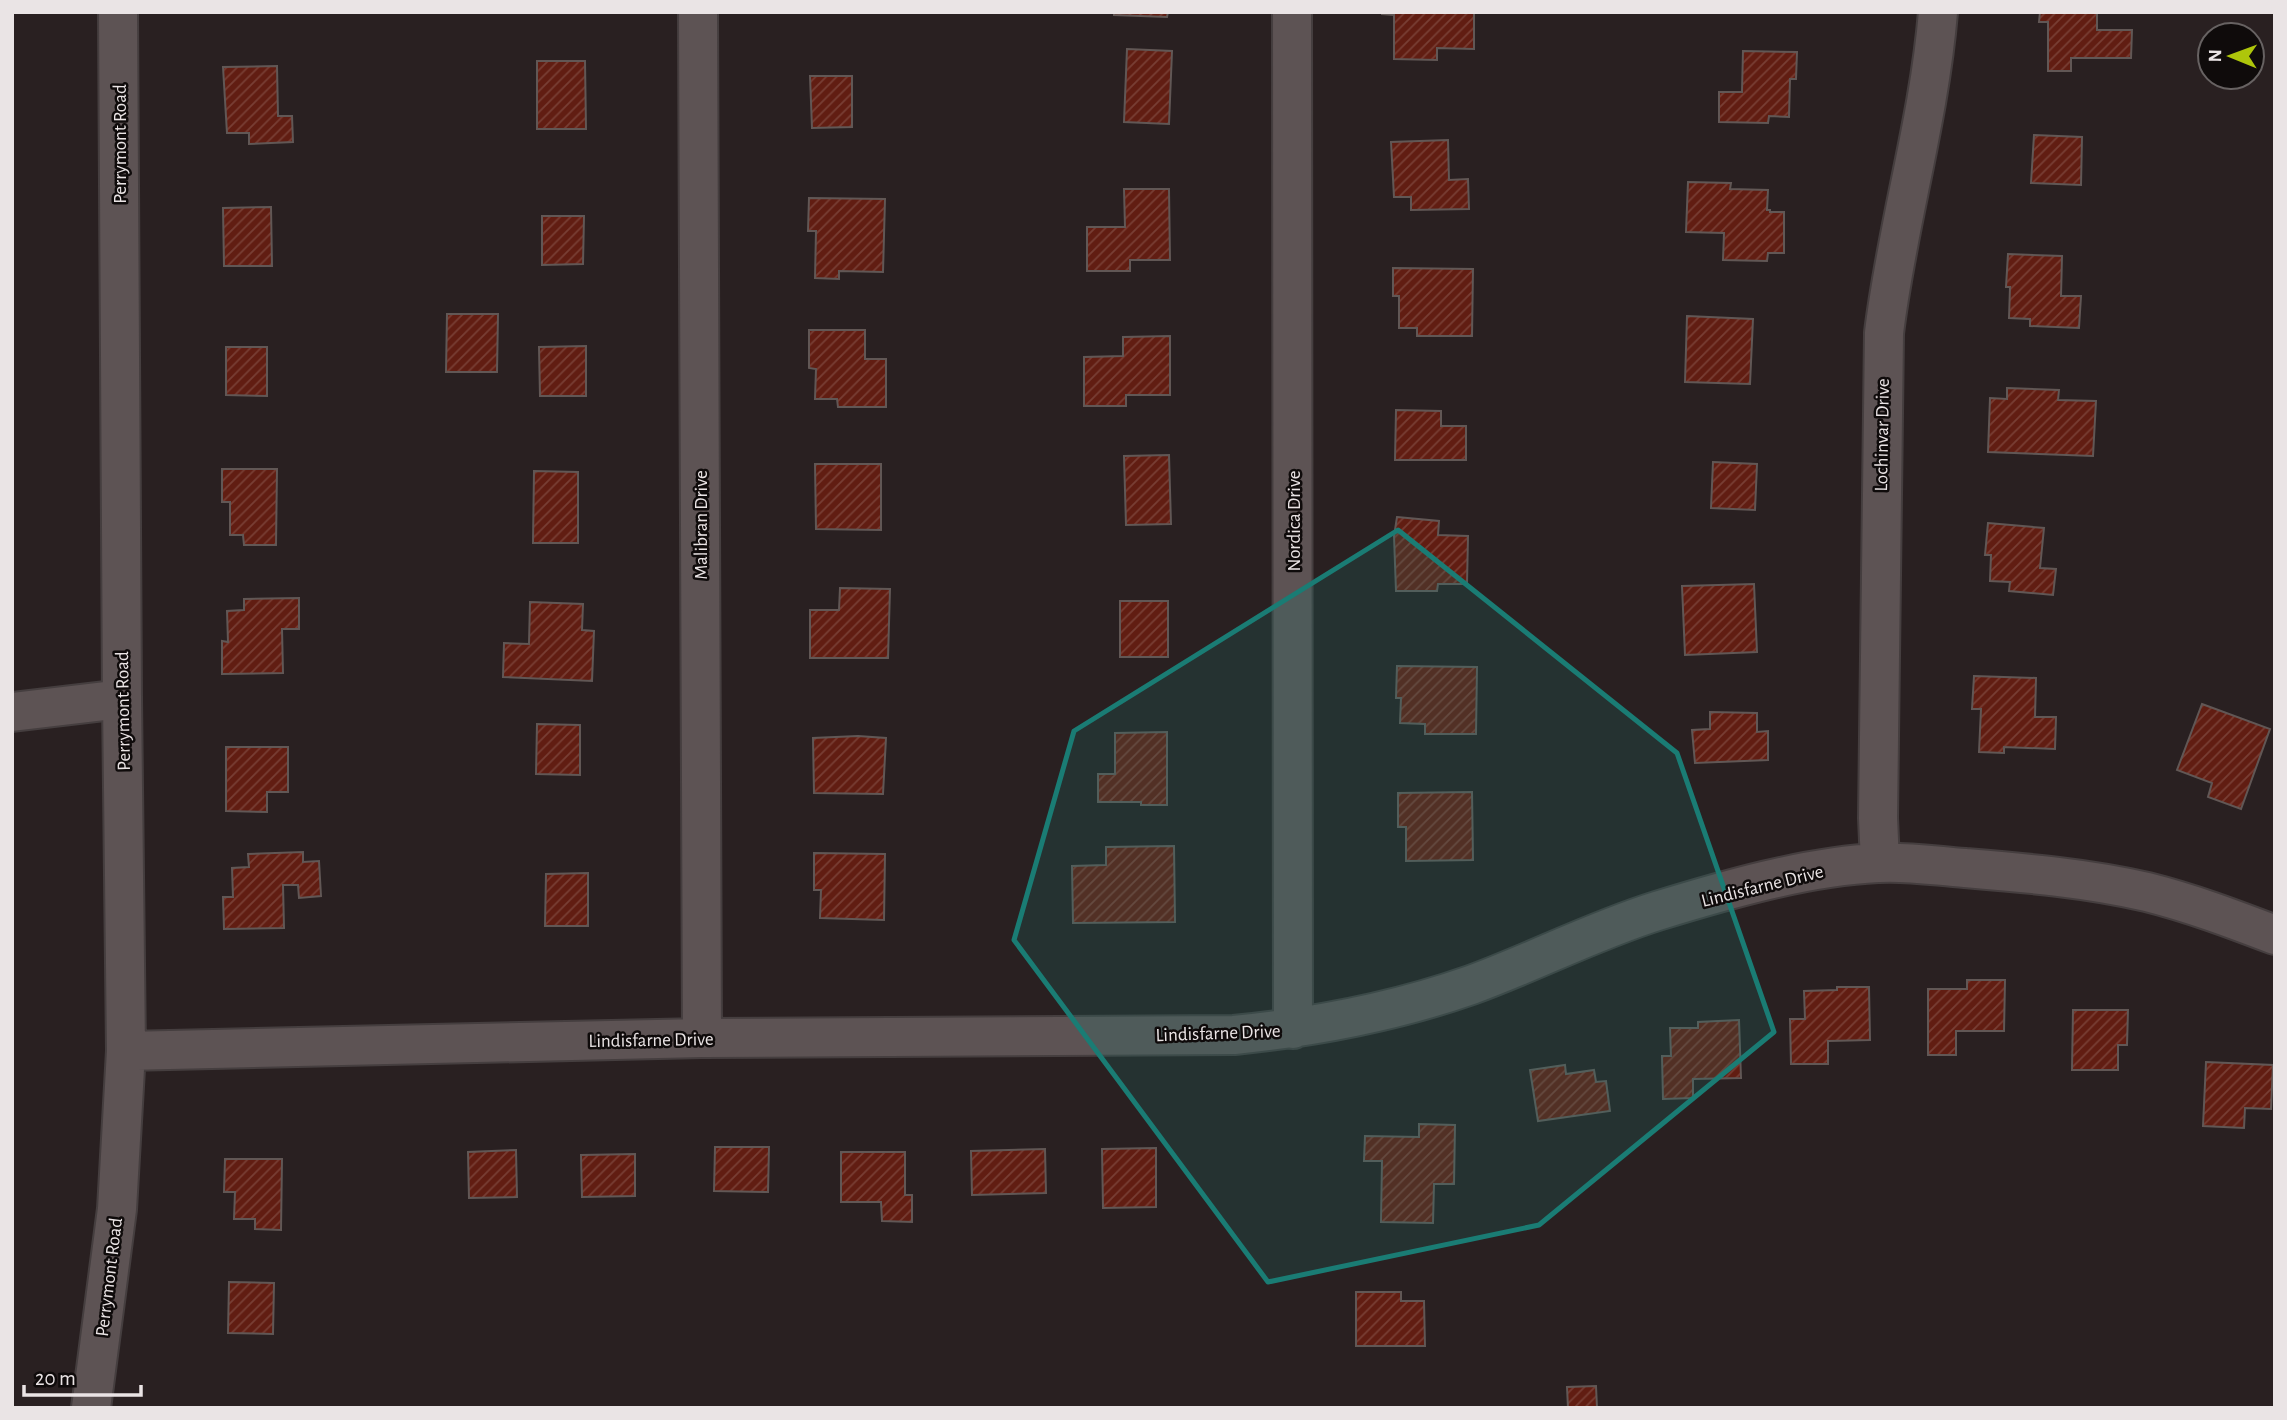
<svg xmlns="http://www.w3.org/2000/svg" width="2287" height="1420" viewBox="0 0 2287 1420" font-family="'Alegreya Sans',sans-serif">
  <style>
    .building { fill: url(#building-hatch); stroke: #615755; stroke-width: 2 }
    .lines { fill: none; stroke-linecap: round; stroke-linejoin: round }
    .minor-casing { stroke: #453e3f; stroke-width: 42 }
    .minor { stroke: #5d5354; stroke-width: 38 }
    .marked { fill: #1a7c74; fill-opacity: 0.2; stroke: #1a7c74; stroke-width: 5; stroke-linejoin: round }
    .labels { text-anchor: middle; stroke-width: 5; stroke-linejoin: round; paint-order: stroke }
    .street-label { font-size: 19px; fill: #eae4e5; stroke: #0f0b0b }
  </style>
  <defs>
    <pattern id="building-hatch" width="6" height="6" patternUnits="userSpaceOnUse" patternTransform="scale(1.75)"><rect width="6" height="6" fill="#611d12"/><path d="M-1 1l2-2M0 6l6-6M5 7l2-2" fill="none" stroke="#783e34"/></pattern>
  </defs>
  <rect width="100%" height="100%" fill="#292021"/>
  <!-- building -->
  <path class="building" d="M1114 12H1168L1167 17 1114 15Z
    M1382 12H1474V49L1437 48V60L1394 59V15L1382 14Z
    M2040 12H2097V30H2132L2131 58H2071V71H2048V22H2039Z
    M1127 49 1172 51 1169 124 1124 122Z
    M1743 51 1797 52 1796 79H1790L1789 117 1769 116 1768 123 1719 122V92H1742Z
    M537 61H585L586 129H537Z
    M277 66 278 116H292L293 142 249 144V133H227L223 67Z
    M810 76H852V127L812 128Z
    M2034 135 2082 137 2081 185 2031 183Z
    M1448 140 1449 180 1468 179 1469 209 1411 210V197H1394L1391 142Z
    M1688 182 1731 183 1730 189 1768 190 1767 210H1770V212H1784V253H1768L1767 261 1723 260 1724 233 1686 232Z
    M1124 189H1169L1170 260H1130V271H1087V227H1125Z
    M809 198 885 199 883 272 839 271V279L815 278 816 231H808Z
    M271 207 272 266H224L223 208Z
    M542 216H584L583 264 542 265Z
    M2008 254 2062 256 2061 296H2081L2079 328 2030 326V319L2009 318 2010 287H2006Z
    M1393 268 1473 269 1472 336H1417V328H1399V296H1393Z
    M447 314H498L497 372H446Z
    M1687 316 1753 319 1750 384 1685 382Z
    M809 330H865V359H886V407H838L837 399H815L816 369 809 368Z
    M1170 336V395H1126V406H1084V357L1123 356V337Z
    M586 346V396H540L539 347Z
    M226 347H267V396L226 395Z
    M2007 388 2059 390 2058 400 2096 401 2093 456 1988 452 1990 398 2007 399Z
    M1396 410 1441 411V426H1466V460H1395Z
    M1169 455 1171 524 1126 525 1124 456Z
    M1713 462 1757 464 1755 510 1711 508Z
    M815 464H881V530L816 529Z
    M222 469H277L276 545H244L243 535H230V502H222Z
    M534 471 578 472V543H533Z
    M1397 517 1439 521 1438 535 1468 536 1467 584H1438L1437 591H1396L1394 536Z
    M1988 523 2044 528 2040 568 2056 569 2053 595 2009 591 2010 582 1990 581 1991 555H1985Z
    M1754 584 1757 652 1685 655 1682 586Z
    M840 588 890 589 888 658H810V610H839Z
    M299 598V629H282L283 673 222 674V641L228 642 227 611 244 610V599Z
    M1120 601H1168V657H1120Z
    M530 602 583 604 582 630 594 631 592 681 503 677 504 643 529 644Z
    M1397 666 1477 667 1476 734H1425V724L1400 723 1401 698H1396Z
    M1974 676 2036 678 2035 717H2056L2055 749 2004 747V753L1979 752 1981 709H1972Z
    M2202 704 2270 729 2241 809 2208 797 2212 783 2177 770Z
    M1710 712 1757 713V732L1768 731V760L1695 763 1692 730 1710 729Z
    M537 724 580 725V775L536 774Z
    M1167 732V805H1141V802H1098V774H1115V733Z
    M858 736 886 738 883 794 814 793 813 738Z
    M226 747H288V792H267V812L226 811Z
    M1472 792 1473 860 1406 861V827H1398V793Z
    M1174 846 1175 922 1073 923 1072 866 1106 865V847Z
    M303 852V862L319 861 321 896 299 898 298 885H283L284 928 224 929 223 897H233L232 868 249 867 248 854Z
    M814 853 885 854 884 920 820 918 821 890H814Z
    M588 873V926H545L546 874Z
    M1967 980H2005L2004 1031H1956V1055H1928V989H1967Z
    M1837 987H1869L1870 1040 1828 1041V1064H1791L1790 1019H1805L1804 991 1837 990Z
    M2073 1010H2128L2127 1045H2118V1070H2072Z
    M1739 1020 1741 1078 1693 1079V1098L1663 1099 1662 1056H1671L1670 1028H1698V1022Z
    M2206 1062 2273 1065 2271 1109 2245 1108 2244 1128 2203 1126Z
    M1565 1065 1566 1074 1594 1070 1596 1082 1606 1081 1610 1111 1538 1121 1530 1070Z
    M1419 1124 1455 1125 1454 1184H1434L1433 1223 1381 1222 1382 1161H1364L1365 1136 1419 1137Z
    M715 1147H769L768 1192 714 1191Z
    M1156 1148V1207L1103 1208 1102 1149Z
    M1045 1149 1046 1193 972 1195 971 1151Z
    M516 1150 517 1197 469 1198 468 1152Z
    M841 1152H905V1195H912V1222L882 1221 881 1202H841Z
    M635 1154V1196L582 1197 581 1155Z
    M225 1159H282L281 1230 255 1229V1219H234L235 1192H224Z
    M229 1282 274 1283 273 1334 228 1333Z
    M1356 1292H1401V1301H1424L1425 1346H1356Z
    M1596 1386 1597 1408H1568L1567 1387Z"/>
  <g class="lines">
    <defs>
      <path id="minor" d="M698 12 702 1038
        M1292 12 1293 1029
        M12 712 122 699
        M1880 862 1878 818 1884 333C1897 225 1929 121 1938 12
        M126 1051 702 1038 1234 1035C1315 1027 1394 1012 1471 985 1534 962 1593 931 1657 911 1725 890 1808 866 1878 863 1907 861 1936 866 1965 868 2025 873 2087 878 2147 892 2191 903 2233 919 2275 935
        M91 1408 117 1209 126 1051 122 699 118 12"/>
    </defs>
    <!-- minor casing -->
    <use href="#minor" class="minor-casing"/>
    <!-- minor -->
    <use href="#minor" class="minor"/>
  </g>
  <!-- marked area -->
  <path class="marked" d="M1398 530 1677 753 1774 1032 1539 1225 1268 1282 1014 940 1074 731Z"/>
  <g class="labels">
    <!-- street labels -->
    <g class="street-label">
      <text transform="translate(119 144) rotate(-90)" y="7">Perrymont Road</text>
      <text transform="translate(1881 435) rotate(-89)" y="7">Lochinvar Drive</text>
      <text transform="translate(1293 521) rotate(-90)" y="7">Nordica Drive</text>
      <text transform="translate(700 525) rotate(-90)" y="7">Malibran Drive</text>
      <text transform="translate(122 711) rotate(-91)" y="7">Perrymont Road</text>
      <text transform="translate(1762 885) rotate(-14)" y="7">Lindisfarne Drive</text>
      <text transform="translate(1218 1032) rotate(-2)" y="7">Lindisfarne Drive</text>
      <text transform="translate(651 1039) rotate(-1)" y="7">Lindisfarne Drive</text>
      <text transform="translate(108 1277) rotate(-83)" y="7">Perrymont Road</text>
    </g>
  </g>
  <!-- border -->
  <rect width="2287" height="1420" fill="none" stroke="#eae4e5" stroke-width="28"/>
  <!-- north arrow -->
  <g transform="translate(2231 56) rotate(271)"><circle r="33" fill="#0f0b0b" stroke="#676262" stroke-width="2"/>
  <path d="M0-5L12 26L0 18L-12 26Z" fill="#aec60b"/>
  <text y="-10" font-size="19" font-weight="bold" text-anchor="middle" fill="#eae4e5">N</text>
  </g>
  <!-- scale -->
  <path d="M24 1385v10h117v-10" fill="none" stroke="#eae4e5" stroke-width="3.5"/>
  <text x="35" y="1385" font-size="21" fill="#eae4e5" stroke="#0f0b0b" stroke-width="5" paint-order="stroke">20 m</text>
</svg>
